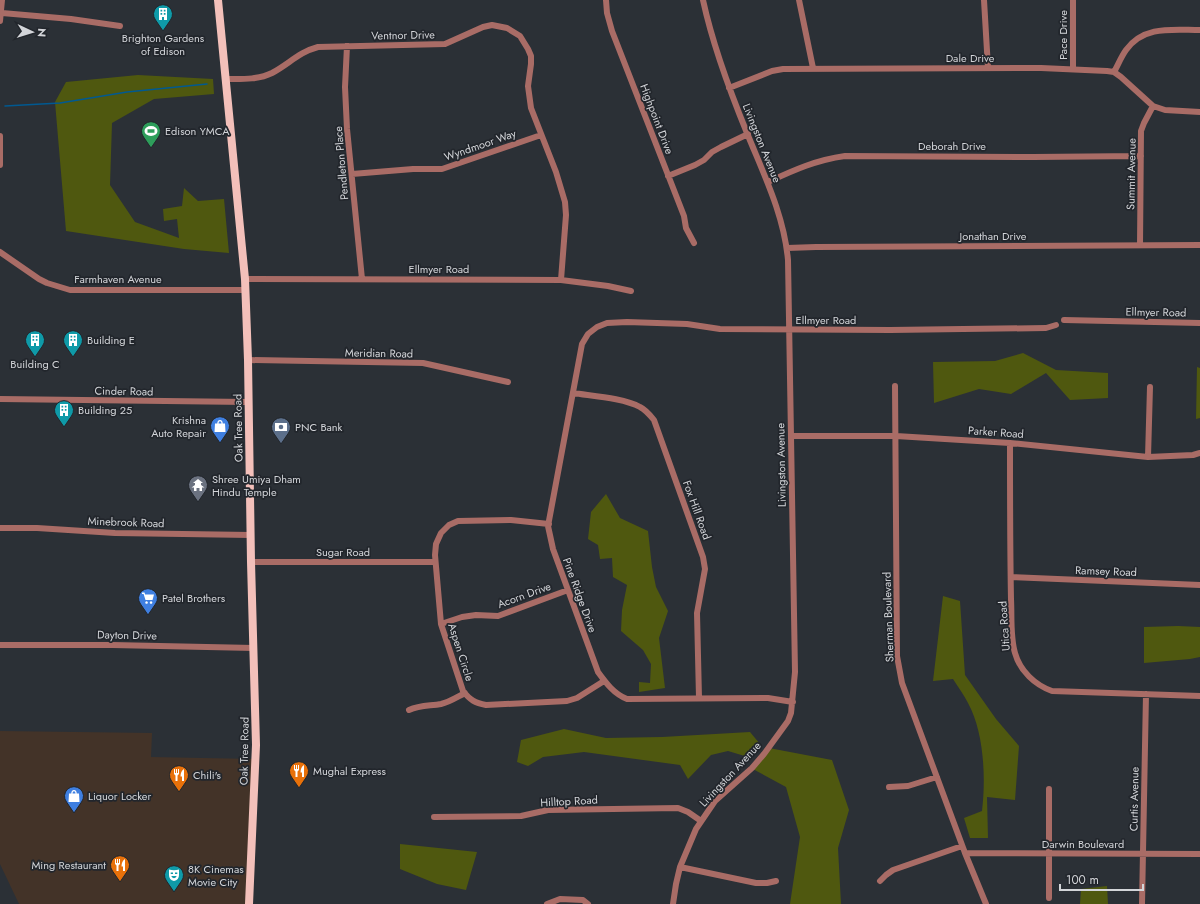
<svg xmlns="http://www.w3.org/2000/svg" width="1200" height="904" viewBox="0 0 1200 904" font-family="Jost,sans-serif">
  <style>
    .commercial { fill: #433328 }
    .green { fill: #4f580f }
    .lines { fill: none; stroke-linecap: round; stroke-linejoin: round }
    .stream { stroke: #005991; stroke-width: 1.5 }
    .minor { stroke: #a96c66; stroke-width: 6 }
    .major { stroke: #f3c0ba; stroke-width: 8 }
    .labels { text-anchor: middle; stroke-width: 3.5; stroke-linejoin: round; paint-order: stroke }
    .street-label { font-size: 11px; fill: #d3d5d9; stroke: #22262c }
    .poi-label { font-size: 11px; fill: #d3d5d9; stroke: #22262c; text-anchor: start }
  </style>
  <rect width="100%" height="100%" fill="#2b3036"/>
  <!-- commercial -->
  <path class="commercial" d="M0 731 152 733 151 757 255 759 249 904H19L0 864Z"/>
  <!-- green -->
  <path class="green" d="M138 75 213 79 214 94 154 99 112 123 110 185 135 222 179 238 177 219 164 221 163 209 182 206 184 188 198 201 224 199 229 253 184 249 66 231 55 102 66 82Z
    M1023 353 1056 370 1108 373V398L1070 400 1046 373 1011 394 979 389 934 403 933 362 995 361Z
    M1197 367 1200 368V418L1196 419Z
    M606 494 620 518 648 531 652 567 656 587 668 611 659 638 665 688 639 692V682L650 683 651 664 643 650 621 631 622 610 627 585 613 577 612 558 600 559 598 545 588 539 591 512Z
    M943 596 960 601 965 675 996 719 1019 746 1015 800 987 797 988 838H970L964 818 982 811C986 778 984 732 968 703 964 695 958 687 953 679L933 681Z
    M1178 626 1200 627V657L1190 659 1144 663V627Z
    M564 729 606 738 662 737 750 732 760 744 748 757 728 751 711 755 688 779 680 765 584 752 543 757 528 766 517 762 521 740Z
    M769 748 832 760 849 810 838 848 841 904H790L800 837 786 787 751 768Z
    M400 844 477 852 466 890 437 884 400 869Z
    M1107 886 1108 904H1080L1081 889Z"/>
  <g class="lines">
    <!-- stream -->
    <path class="stream" d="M5 106 60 103 127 92 207 84"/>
    <!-- minor -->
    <path class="minor" d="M606 0 607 13 612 31 684 216 686 228 694 243
      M799 0 813 68
      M984 0 988 68
      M1073 0V69
      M2 13 71 19 120 26
      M0 21 2 0
      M347 46 345 87 347 129 362 279
      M1114 72C1118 65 1121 57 1126 50 1144 25 1173 30 1200 30
      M226 79C241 79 258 80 272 73 289 64 299 52 318 47L445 44 483 27 492 25 507 28 520 36 528 49 531 56V64L528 86 531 108 556 172 565 202 566 215 561 280
      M729 88 772 71 783 69 1041 68 1107 71 1114 72 1121 77 1153 106 1165 110 1200 112
      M0 136V165
      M352 174 413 169H442L541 135
      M668 176 695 165 704 160 712 152 721 147 748 134
      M768 182C794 170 816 160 845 156L1033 157 1141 156
      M1140 245 1141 131 1144 123 1153 106
      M787 248 816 247 1200 245
      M0 252 39 279 47 283 70 290H246
      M245 279 561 280 608 286 631 291
      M1064 320 1200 323
      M248 360 423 363 508 382
      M895 386 897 656 902 683 965 853 986 904
      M573 393C592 396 624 398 640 407 646 410 650 415 654 420L703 557 705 569 697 613 699 698
      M0 399 248 402
      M791 436H896L1010 443 1148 457 1193 455 1200 453
      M1010 443C1010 495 1010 547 1011 599 1012 616 1010 636 1015 653 1020 671 1035 685 1052 691L1200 696
      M1148 457 1150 387
      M549 524 511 520 458 521 449 525 441 533 436 544 435 555 441 624 463 691C470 700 475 703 486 705L567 701 577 698 604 681
      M0 528H37L115 533 251 535
      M251 562H435
      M1011 577 1200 585
      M441 624 462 617 476 615 498 616 568 590
      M0 645H112L254 648
      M793 702 768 698 627 699C614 694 606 683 598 672L553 549 548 526 582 344 588 334 597 327 607 323 627 322 687 324 720 329 890 330 1046 328 1056 325
      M409 710C420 705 430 706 441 704 450 702 457 697 465 693
      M889 787 908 786 937 777
      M1049 789V898
      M434 817 521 816 548 810 678 808 688 812 701 821
      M965 853 1200 854
      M680 867 756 883H767L776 881
      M880 881 886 875 893 870 962 846
      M547 904 560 899 583 900 588 904
      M673 904 676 884 680 867 696 829 715 801 752 768 764 754 788 721 791 713 795 672 788 260C784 215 764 175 747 133 729 89 713 46 703 0
      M1142 904 1146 694"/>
    <!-- major -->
    <path class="major" d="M218 0 245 279 248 360 251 562 256 745 249 904"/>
  </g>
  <!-- icons -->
  <defs>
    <symbol id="building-pin" viewBox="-11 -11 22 30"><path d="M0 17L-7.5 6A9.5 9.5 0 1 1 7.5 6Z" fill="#0f9aa8" stroke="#22262c"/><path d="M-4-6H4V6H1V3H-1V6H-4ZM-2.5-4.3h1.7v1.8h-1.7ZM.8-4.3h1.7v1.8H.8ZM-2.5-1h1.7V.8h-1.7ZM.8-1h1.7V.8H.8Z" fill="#fff"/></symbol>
    <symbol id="stadium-pin" viewBox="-11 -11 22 30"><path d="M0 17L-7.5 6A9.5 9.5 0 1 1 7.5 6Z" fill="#2e9e5b" stroke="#22262c"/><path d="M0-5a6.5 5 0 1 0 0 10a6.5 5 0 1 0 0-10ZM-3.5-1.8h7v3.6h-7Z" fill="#fff"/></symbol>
    <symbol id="shop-pin" viewBox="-11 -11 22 30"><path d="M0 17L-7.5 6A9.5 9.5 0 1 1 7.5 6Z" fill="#3f7fe0" stroke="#22262c"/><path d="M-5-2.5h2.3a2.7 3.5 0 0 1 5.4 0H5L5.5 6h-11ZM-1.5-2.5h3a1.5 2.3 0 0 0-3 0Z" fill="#fff"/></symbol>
    <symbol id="bank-pin" viewBox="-11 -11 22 30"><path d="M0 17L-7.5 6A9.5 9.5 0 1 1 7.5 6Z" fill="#5c6f8a" stroke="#22262c"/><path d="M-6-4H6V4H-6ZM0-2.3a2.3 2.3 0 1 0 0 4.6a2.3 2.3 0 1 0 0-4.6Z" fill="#fff"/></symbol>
    <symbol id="temple-pin" viewBox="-11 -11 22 30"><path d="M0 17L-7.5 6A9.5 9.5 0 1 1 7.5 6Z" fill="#6b7280" stroke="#22262c"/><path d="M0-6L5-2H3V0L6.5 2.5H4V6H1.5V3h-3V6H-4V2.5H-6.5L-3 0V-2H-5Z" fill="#fff"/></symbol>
    <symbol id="supermarket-pin" viewBox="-11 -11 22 30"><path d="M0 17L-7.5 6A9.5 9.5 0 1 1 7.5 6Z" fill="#3f7fe0" stroke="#22262c"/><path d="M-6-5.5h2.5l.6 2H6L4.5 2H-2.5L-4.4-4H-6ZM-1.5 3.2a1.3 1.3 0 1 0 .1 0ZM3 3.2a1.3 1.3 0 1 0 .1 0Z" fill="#fff"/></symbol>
    <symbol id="restaurant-pin" viewBox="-11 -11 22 30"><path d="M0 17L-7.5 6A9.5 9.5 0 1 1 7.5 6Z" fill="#e8710a" stroke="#22262c"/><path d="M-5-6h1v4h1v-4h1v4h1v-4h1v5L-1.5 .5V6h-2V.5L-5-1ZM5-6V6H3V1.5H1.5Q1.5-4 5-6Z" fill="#fff"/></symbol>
    <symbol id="theatre-pin" viewBox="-11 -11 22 30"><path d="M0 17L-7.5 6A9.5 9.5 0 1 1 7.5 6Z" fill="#0f9aa8" stroke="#22262c"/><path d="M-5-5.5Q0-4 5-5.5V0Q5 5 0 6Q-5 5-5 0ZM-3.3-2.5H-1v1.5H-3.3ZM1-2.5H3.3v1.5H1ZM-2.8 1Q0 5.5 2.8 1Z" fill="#fff"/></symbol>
  </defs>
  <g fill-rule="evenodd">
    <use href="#building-pin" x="152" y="3" width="22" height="30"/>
    <use href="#stadium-pin" x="140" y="120" width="22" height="30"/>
    <use href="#building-pin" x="24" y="329" width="22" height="30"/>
    <use href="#building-pin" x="62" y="329" width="22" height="30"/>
    <use href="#building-pin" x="53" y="399" width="22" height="30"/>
    <use href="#shop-pin" x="209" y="415" width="22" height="30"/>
    <use href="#bank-pin" x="270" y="416" width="22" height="30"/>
    <use href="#temple-pin" x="187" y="474" width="22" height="30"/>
    <use href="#supermarket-pin" x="137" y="587" width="22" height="30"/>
    <use href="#restaurant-pin" x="288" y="760" width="22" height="30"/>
    <use href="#restaurant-pin" x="168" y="764" width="22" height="30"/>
    <use href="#shop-pin" x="63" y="785" width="22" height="30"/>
    <use href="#restaurant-pin" x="109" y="854" width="22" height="30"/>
    <use href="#theatre-pin" x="163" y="864" width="22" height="30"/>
  </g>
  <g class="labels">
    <!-- street labels -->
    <g class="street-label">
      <text transform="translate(403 35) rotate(-1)" y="4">Ventnor Drive</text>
      <text transform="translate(1063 35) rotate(-90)" y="4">Pace Drive</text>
      <text x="970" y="62">Dale Drive</text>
      <text transform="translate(657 119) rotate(69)" y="4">Highpoint Drive</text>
      <text transform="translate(762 143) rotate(68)" y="4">Livingston Avenue</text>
      <text transform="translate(480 145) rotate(-19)" y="4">Wyndmoor Way</text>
      <text x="952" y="150">Deborah Drive</text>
      <text transform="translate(341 163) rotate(-95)" y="4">Pendleton Place</text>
      <text transform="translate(1131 174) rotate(-89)" y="4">Summit Avenue</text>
      <text x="993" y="240">Jonathan Drive</text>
      <text x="439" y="273">Ellmyer Road</text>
      <text x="118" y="283">Farmhaven Avenue</text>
      <text transform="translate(1156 312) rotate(1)" y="4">Ellmyer Road</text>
      <text x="826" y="324">Ellmyer Road</text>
      <text transform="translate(379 353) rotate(1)" y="4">Meridian Road</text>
      <text transform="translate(124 391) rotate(1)" y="4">Cinder Road</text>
      <text transform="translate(238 428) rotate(-91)" y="4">Oak Tree Road</text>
      <text transform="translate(996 432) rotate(4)" y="4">Parker Road</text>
      <text transform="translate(781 465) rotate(-91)" y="4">Livingston Avenue</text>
      <text transform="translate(697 510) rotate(70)" y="4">Fox Hill Road</text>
      <text transform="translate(126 522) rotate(2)" y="4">Minebrook Road</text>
      <text x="343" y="556">Sugar Road</text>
      <text transform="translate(1106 571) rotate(2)" y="4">Ramsey Road</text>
      <text transform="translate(524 595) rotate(-20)" y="4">Acorn Drive</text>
      <text transform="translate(580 595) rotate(70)" y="4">Pine Ridge Drive</text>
      <text transform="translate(888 617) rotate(-92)" y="4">Sherman Boulevard</text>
      <text transform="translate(1004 626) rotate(-94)" y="4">Utica Road</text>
      <text transform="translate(127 635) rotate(1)" y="4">Dayton Drive</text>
      <text transform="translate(461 652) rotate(72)" y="4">Aspen Circle</text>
      <text transform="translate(244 751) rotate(-89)" y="4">Oak Tree Road</text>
      <text transform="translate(730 774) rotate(-47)" y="4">Livingston Avenue</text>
      <text transform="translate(1134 799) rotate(-89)" y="4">Curtis Avenue</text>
      <text transform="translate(569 801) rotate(-3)" y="4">Hilltop Road</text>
      <text x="1083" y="848">Darwin Boulevard</text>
    </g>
    <!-- poi labels -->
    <g class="poi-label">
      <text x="163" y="42" text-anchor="middle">Brighton Gardens<tspan x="163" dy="13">of Edison</tspan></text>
      <text x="165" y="135">Edison YMCA</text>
      <text x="87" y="344">Building E</text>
      <text x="35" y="368" text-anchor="middle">Building C</text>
      <text x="78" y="414">Building 25</text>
      <text x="206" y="424" text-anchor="end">Krishna<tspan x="206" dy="13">Auto Repair</tspan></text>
      <text x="295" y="431">PNC Bank</text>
      <text x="212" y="483">Shree Umiya Dham<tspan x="212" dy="13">Hindu Temple</tspan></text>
      <text x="162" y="602">Patel Brothers</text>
      <text x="313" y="775">Mughal Express</text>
      <text x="193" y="779">Chili's</text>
      <text x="88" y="800">Liquor Locker</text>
      <text x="106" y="869" text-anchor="end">Ming Restaurant</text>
      <text x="188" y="873">8K Cinemas<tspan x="188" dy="13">Movie City</tspan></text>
    </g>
  </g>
  <!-- north arrow -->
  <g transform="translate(32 32) rotate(94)" stroke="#22262c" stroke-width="3" paint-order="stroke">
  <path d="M0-3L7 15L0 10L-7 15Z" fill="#d3d5d9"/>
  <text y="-6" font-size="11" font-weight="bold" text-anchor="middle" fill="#d3d5d9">N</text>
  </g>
  <!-- scale -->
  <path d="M1060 884v6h83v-6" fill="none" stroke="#d3d5d9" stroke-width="2"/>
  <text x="1066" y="884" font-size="12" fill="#d3d5d9" stroke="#22262c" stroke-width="3" paint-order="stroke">100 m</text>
</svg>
